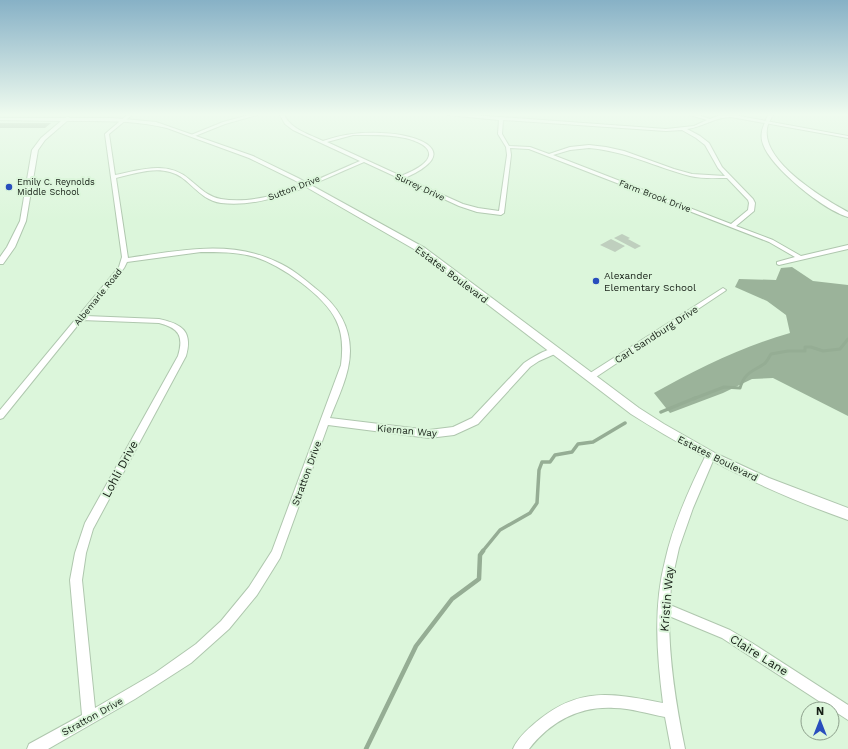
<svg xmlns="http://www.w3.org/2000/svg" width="848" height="749" viewBox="0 0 848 749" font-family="'Work Sans',sans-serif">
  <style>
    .green { fill: #bfcfbe }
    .forest { fill: #9bb39a }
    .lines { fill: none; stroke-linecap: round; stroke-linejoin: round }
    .stream-far2 { stroke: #95ad94; stroke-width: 3 }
    .stream-far1 { stroke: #95ad94; stroke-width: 3.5 }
    .stream { stroke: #95ad94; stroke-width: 4.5 }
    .minor-casing { stroke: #afc7ae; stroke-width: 2 }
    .tertiary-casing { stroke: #afc7ae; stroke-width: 2 }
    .minor { fill: #fff; fill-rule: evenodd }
    .tertiary { fill: #fff; fill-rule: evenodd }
    .poi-dot { fill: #284ebd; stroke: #dcf6db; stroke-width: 1.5 }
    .labels { text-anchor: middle; stroke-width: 4; stroke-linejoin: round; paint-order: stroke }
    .far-poi-label { font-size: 9px; fill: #161f16; stroke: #dcf6db; text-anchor: start }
    .far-street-label { font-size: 9px; fill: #161f16; stroke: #dcf6db }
    .street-label { font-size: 10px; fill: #161f16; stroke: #dcf6db }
    .poi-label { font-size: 10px; fill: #161f16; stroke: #dcf6db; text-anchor: start }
    .near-street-label { font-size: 12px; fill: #161f16; stroke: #dcf6db }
  </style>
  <rect width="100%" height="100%" fill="#dcf6db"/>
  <!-- green -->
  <path class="green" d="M622 234 630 238 628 239 641 246 635 249 614 238Z
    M611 239 625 246 615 252 600 245Z"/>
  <!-- forest -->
  <path class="forest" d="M0 123H51L45 128H0Z
    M792 267 813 281 848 285V416L773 378 752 379 723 393 670 413 654 393C697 369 743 346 790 333L786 315 767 301 735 287 739 279 776 280 781 268Z"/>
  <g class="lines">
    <!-- stream-far2 -->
    <path class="stream-far2" d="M693 399 724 387 740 388C745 372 752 372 764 364 767 362 769 357 771 354L788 351H805V347H811L823 351 840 349 848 339"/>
    <!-- stream-far1 -->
    <path class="stream-far1" d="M661 412 695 398
      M482 552 500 530 530 513 537 503 539 470 542 462H550L555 455 572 452 578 444 593 442 625 423"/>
    <!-- stream -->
    <path class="stream" d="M366 749 416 646 452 599 479 579 480 555 483 551"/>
    <defs>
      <path id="minor" d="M127 115H132L109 134 115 175C141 170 168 160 190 180 200 188 208 197 221 199 266 207 319 178 360 161L293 130 285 124 280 115H284C292 130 309 134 323 141 343 134 361 132 381 133 419 134 464 152 405 178L463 204 478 208 499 211 507 155 506 147 498 134 499 120 448 115H472L666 129 694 126 707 120 690 115H698L710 119 720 115H734L848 136V138L731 117C715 117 703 127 687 129L700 136 709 143 722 167 753 199 755 203 754 211 736 226 773 240 801 256 848 245V249L779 265 777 264V262L795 257 769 242 529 149 510 148 511 155 504 213 501 215 477 212 459 206 364 162C321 180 268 209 221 203 197 199 190 177 170 172 153 167 133 174 116 178L128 258C178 251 230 239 277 262 291 268 303 278 315 288 336 304 350 324 350 351 350 374 338 397 330 418L429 430 453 427 472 418 524 363C532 358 548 347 557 349L558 351 557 353 539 361 530 367 478 424 454 435 429 438 328 425 280 558 257 595 229 629 191 663 135 699 48 749H27L29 744 82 715 70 580 75 553 85 523 178 356C184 336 179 328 159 323L82 320 3 418 0 419V410L119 267 122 257 105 134ZM503 120 666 131 682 130 696 138 705 145 718 168 725 176 692 174 674 169 624 151 606 147 589 145 570 147 549 154 530 147 509 146 502 134ZM353 135C370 135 388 134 405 138 414 140 436 147 427 160 421 168 410 172 401 176L327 142ZM589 148C626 151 655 167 690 176 702 179 715 178 727 178L748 200 749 203 748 210 731 224 553 155 570 150ZM201 252C219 252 238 252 255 257 281 265 325 296 336 320 343 334 343 350 341 365L272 551 249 587 221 621 196 644 155 673 95 708 82 580 86 553 93 529 186 356C193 331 182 324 159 319L86 316 124 268 127 262Z
        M249 115H257L225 124 195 136 191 135 223 122Z
        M723 288 726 290 725 291 593 379H587L586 377 587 375Z
        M710 452 713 453 715 456 693 508 679 548 671 584 670 605 730 630 752 643 848 705V720L722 638 669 616C669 661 676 705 685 749H671L665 717C648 714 631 708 614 708 579 706 550 722 529 749H513C518 737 530 727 540 719 582 686 615 694 663 703 657 656 653 608 665 561 673 524 690 487 707 453Z"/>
      <path id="tertiary" d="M768 115H773C771 119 767 125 767 129 762 162 824 199 848 212V217C824 210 771 168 763 144 759 133 764 125 768 115Z
        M68 117 70 118H113L156 122 253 156 298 178 425 248 639 408 664 424 715 453 769 478 848 508V520C771 493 700 458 631 414L419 252 294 180 249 158 167 128C135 120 100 121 67 121L45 140 38 150 26 221 15 247 3 264H0V257L7 247 20 221 32 150 41 138 61 121 0 120V118H65Z"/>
    </defs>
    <!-- minor casing -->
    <use href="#minor" class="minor-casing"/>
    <!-- tertiary casing -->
    <use href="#tertiary" class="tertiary-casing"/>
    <!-- minor -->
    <use href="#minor" class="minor"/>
    <!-- tertiary -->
    <use href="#tertiary" class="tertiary"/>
  </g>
  <!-- sky -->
  <linearGradient id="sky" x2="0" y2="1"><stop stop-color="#87b1c6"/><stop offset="0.52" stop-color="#effbef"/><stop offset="1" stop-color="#effbef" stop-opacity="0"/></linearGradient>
  <rect width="848" height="220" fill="url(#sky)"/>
  <!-- markers -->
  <g class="poi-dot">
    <circle cx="9" cy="187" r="4"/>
    <circle cx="596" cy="281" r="4"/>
  </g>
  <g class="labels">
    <!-- far-poi labels -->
    <g class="far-poi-label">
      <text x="17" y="185">Emily C. Reynolds<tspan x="17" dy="10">Middle School</tspan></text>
    </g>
    <!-- far-street labels -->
    <g class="far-street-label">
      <text transform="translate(420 187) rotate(25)" y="3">Surrey Drive</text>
      <text transform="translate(294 188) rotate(-21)" y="3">Sutton Drive</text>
      <text transform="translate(655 196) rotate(21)" y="3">Farm Brook Drive</text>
      <text transform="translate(98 297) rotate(-51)" y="3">Albemarle Road</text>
    </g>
    <!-- street labels -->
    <g class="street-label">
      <text transform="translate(452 274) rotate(37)" y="4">Estates Boulevard</text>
      <text transform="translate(656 334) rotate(-33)" y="4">Carl Sandburg Drive</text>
      <text transform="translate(407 430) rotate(5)" y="4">Kiernan Way</text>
      <text transform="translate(718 458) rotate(27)" y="4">Estates Boulevard</text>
      <text transform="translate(306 473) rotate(-70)" y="4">Stratton Drive</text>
      <text transform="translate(92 716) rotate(-29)" y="4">Stratton Drive</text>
    </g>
    <!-- poi labels -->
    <g class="poi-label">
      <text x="604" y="279">Alexander<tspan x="604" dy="12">Elementary School</tspan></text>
    </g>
    <!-- near-street labels -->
    <g class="near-street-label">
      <text transform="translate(120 469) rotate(-62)" y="4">Lohli Drive</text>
      <text transform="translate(667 599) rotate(-85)" y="4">Kristin Way</text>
      <text transform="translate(759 655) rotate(32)" y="4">Claire Lane</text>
    </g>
  </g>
  <!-- north arrow -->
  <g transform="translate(820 721)"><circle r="19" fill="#dcf6db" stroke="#8da08c"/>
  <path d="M0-3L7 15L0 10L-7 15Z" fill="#284ebd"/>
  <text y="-6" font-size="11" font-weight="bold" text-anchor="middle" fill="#161f16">N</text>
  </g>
</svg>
